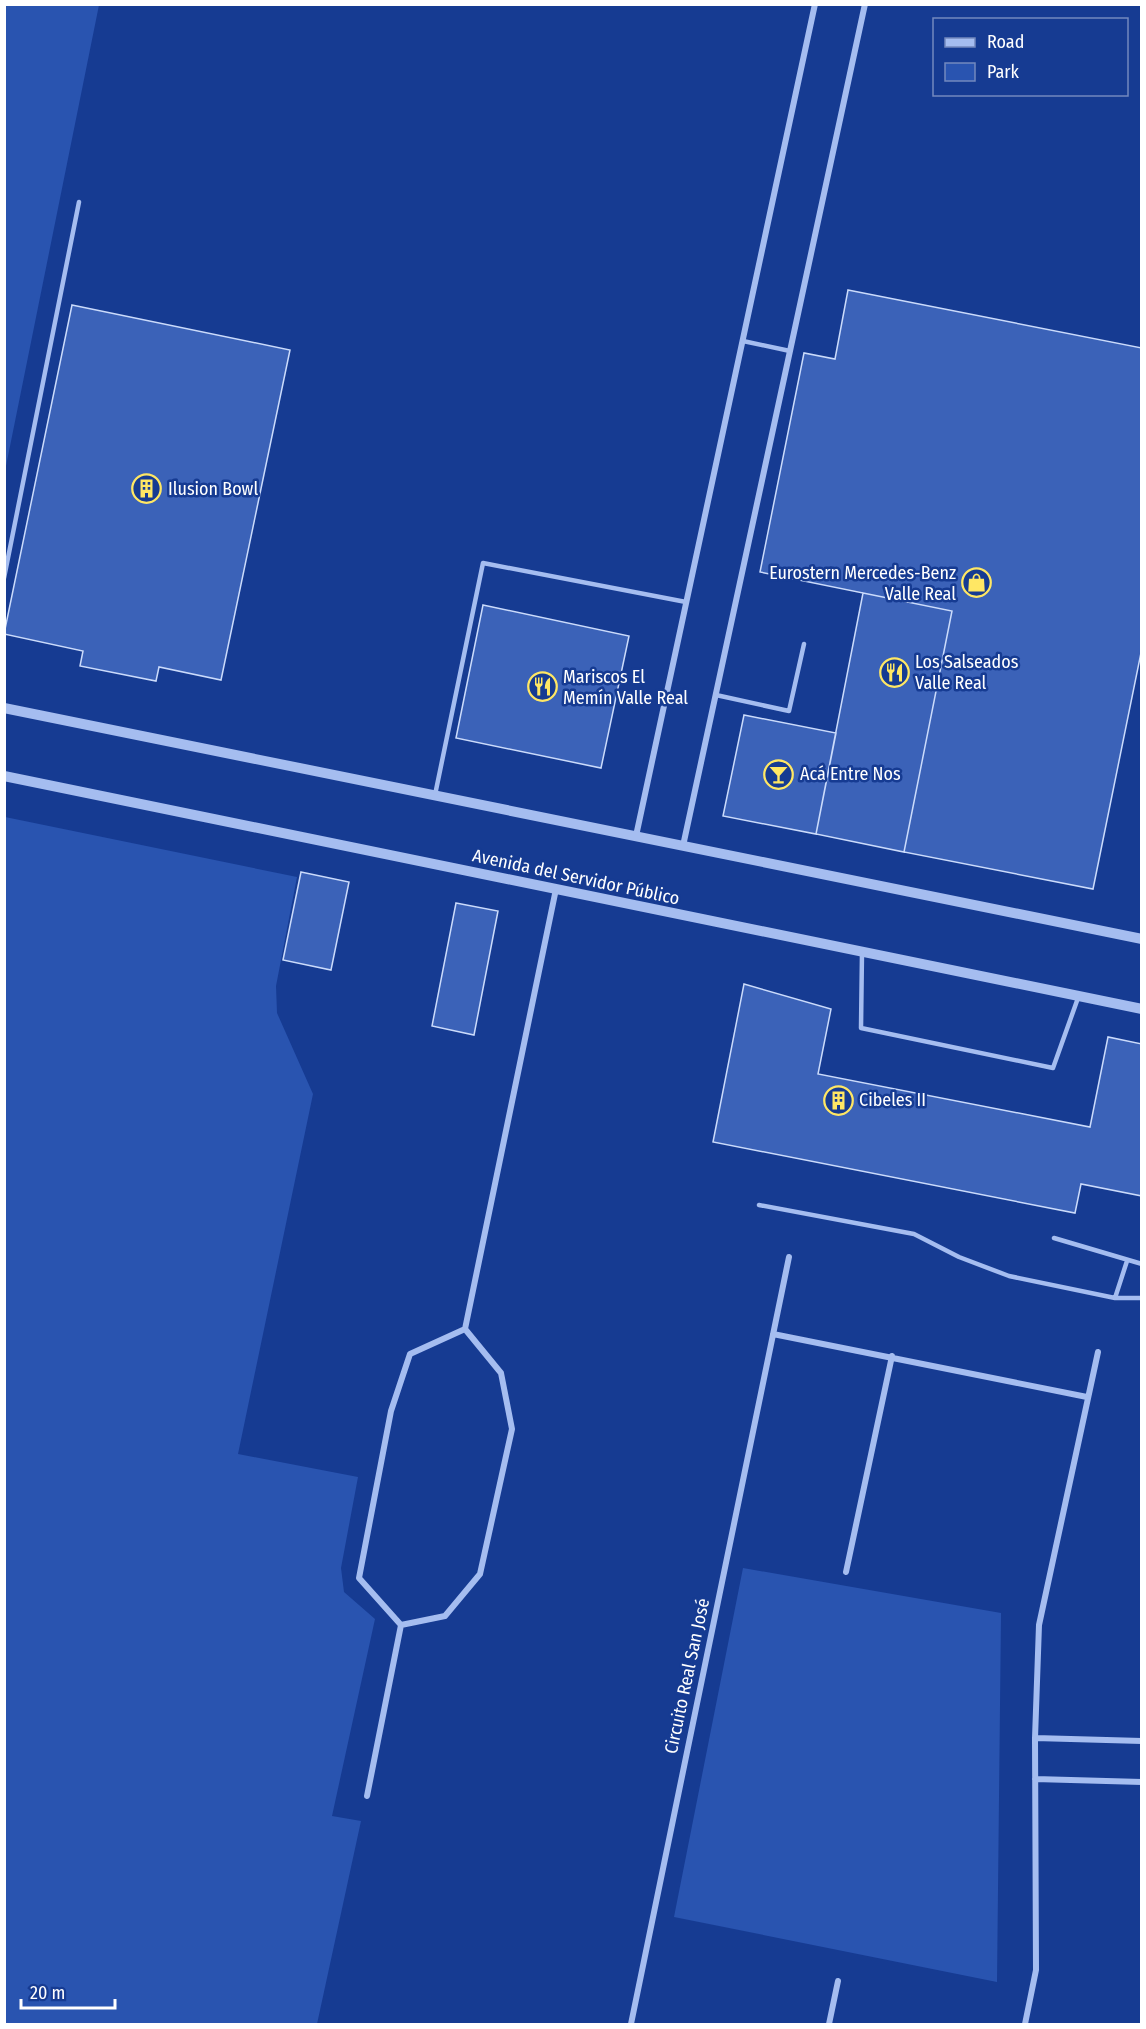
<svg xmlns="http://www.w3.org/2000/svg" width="1146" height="2029" viewBox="0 0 1146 2029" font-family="'Fira Sans Condensed',sans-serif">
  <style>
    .green { fill: #2954b0 }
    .building { fill: #3b62b8; stroke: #cbdbfb; stroke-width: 1.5 }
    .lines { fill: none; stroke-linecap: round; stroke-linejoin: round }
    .service { stroke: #a5bdf0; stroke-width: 4.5 }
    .minor { stroke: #a5bdf0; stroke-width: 6 }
    .tertiary { stroke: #a5bdf0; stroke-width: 10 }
    .labels { text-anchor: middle; stroke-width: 5; stroke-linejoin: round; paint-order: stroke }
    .poi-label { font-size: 18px; fill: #fff; stroke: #163b92; text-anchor: start }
    .street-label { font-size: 18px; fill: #fff; stroke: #163b92 }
  </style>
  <rect width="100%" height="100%" fill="#163b92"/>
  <!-- green -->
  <path class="green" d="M5 4 99 5 5 471 4 5Z
    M5 817 297 877 276 986 277 1013 313 1094 238 1454 358 1477 341 1568 344 1592 375 1619 332 1816 361 1821 317 2024H5Z
    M743 1568 1001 1613 997 1982 674 1917Z"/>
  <!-- building -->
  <path class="building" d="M848 290 1142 348V648L1093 889 904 852 952 611 760 572 804 353 835 359Z
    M72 305 290 350 221 680 159 667 156 681 80 666 83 651 4 634Z
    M863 593 952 611 904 852 816 834Z
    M483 605 629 636 601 768 456 738Z
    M744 715 836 733 816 834 723 816Z
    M301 872 349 882 331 970 283 960Z
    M456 903 498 911 474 1035 432 1026Z
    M744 984 831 1009 818 1074 1090 1127 1108 1037 1142 1044V1196L1081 1184 1075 1213 713 1142Z"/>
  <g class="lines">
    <!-- service -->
    <path class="service" d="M743 341 790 351
      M4 578 79 202
      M716 695 789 711 804 644
      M435 795 483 563 686 602
      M862 952 861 1028 1053 1068 1078 998
      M759 1205 914 1234 959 1257 1009 1276 1115 1298H1142
      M1054 1238 1142 1264
      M1115 1298 1127 1261"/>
    <!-- minor -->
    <path class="minor" d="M636 836 815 4
      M683 846 865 4
      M465 1329 556 889
      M773 1334 1087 1397
      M846 1572 892 1356
      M401 1625 445 1616 480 1574 512 1429 501 1373 465 1329
      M401 1625 359 1578 391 1411 410 1354 465 1329
      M1035 1738 1142 1741
      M1035 1779 1142 1782
      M367 1796 401 1625
      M631 2024 789 1257
      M829 2024 838 1981
      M1025 2024 1036 1970 1035 1738 1039 1625 1098 1352"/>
    <!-- tertiary -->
    <path class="tertiary" d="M4 708 1142 939
      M4 776 1142 1009"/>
  </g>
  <!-- icons -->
  <defs>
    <symbol id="building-ring" viewBox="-11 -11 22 22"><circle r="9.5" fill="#163b92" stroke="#ffe764" stroke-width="1.5"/><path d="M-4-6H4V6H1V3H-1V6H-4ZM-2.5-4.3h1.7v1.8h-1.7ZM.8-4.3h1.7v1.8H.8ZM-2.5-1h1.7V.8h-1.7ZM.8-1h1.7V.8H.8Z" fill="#ffe764"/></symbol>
    <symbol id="shop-ring" viewBox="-11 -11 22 22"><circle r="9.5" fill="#163b92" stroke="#ffe764" stroke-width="1.5"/><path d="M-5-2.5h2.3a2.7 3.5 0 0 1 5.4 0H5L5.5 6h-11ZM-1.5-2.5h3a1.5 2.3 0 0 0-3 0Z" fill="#ffe764"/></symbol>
    <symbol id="restaurant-ring" viewBox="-11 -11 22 22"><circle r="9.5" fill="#163b92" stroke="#ffe764" stroke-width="1.5"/><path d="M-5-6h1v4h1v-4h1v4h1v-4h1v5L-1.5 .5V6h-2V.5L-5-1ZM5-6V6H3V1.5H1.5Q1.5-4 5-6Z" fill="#ffe764"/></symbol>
    <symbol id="bar-ring" viewBox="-11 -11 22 22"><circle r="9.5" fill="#163b92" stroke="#ffe764" stroke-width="1.5"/><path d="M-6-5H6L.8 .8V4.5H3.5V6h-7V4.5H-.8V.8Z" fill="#ffe764"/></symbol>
  </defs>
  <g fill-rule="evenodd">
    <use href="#building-ring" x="130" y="472" width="33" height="33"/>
    <use href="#shop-ring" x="960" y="566" width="33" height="33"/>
    <use href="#restaurant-ring" x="878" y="656" width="33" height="33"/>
    <use href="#restaurant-ring" x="526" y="670" width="33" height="33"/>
    <use href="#bar-ring" x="762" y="758" width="33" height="33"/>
    <use href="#building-ring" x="822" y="1084" width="33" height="33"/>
  </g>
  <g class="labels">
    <!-- poi labels -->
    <g class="poi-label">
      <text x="168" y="495">Ilusion Bowl</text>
      <text x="956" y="579" text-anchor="end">Eurostern Mercedes-Benz<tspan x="956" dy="21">Valle Real</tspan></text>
      <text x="915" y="668">Los Salseados<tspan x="915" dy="21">Valle Real</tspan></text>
      <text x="563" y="683">Mariscos El<tspan x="563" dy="21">Memín Valle Real</tspan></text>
      <text x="800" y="780">Acá Entre Nos</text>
      <text x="859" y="1106">Cibeles II</text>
    </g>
    <!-- street labels -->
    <g class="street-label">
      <text transform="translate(576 877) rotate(12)" y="6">Avenida del Servidor Público</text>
      <text transform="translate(687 1676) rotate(-78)" y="6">Circuito Real San José</text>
    </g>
  </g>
  <!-- border -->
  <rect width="1146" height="2029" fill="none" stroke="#ffffff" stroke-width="12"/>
  <!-- legend -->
  <rect x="933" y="18" width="195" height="78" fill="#163b92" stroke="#7389be" stroke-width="1.5"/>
  <rect x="945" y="38" width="30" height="9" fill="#a5bdf0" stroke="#7389be" stroke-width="1.5"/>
  <text x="987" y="48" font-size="18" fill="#ffffff">Road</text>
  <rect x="945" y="63" width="30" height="18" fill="#2954b0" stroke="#7389be" stroke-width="1.5"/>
  <text x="987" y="78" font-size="18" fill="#ffffff">Park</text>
  <!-- scale -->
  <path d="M21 1999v9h94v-9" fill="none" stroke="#ffffff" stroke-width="3"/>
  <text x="30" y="1999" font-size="18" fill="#ffffff" stroke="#163b92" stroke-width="4.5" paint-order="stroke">20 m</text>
</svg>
